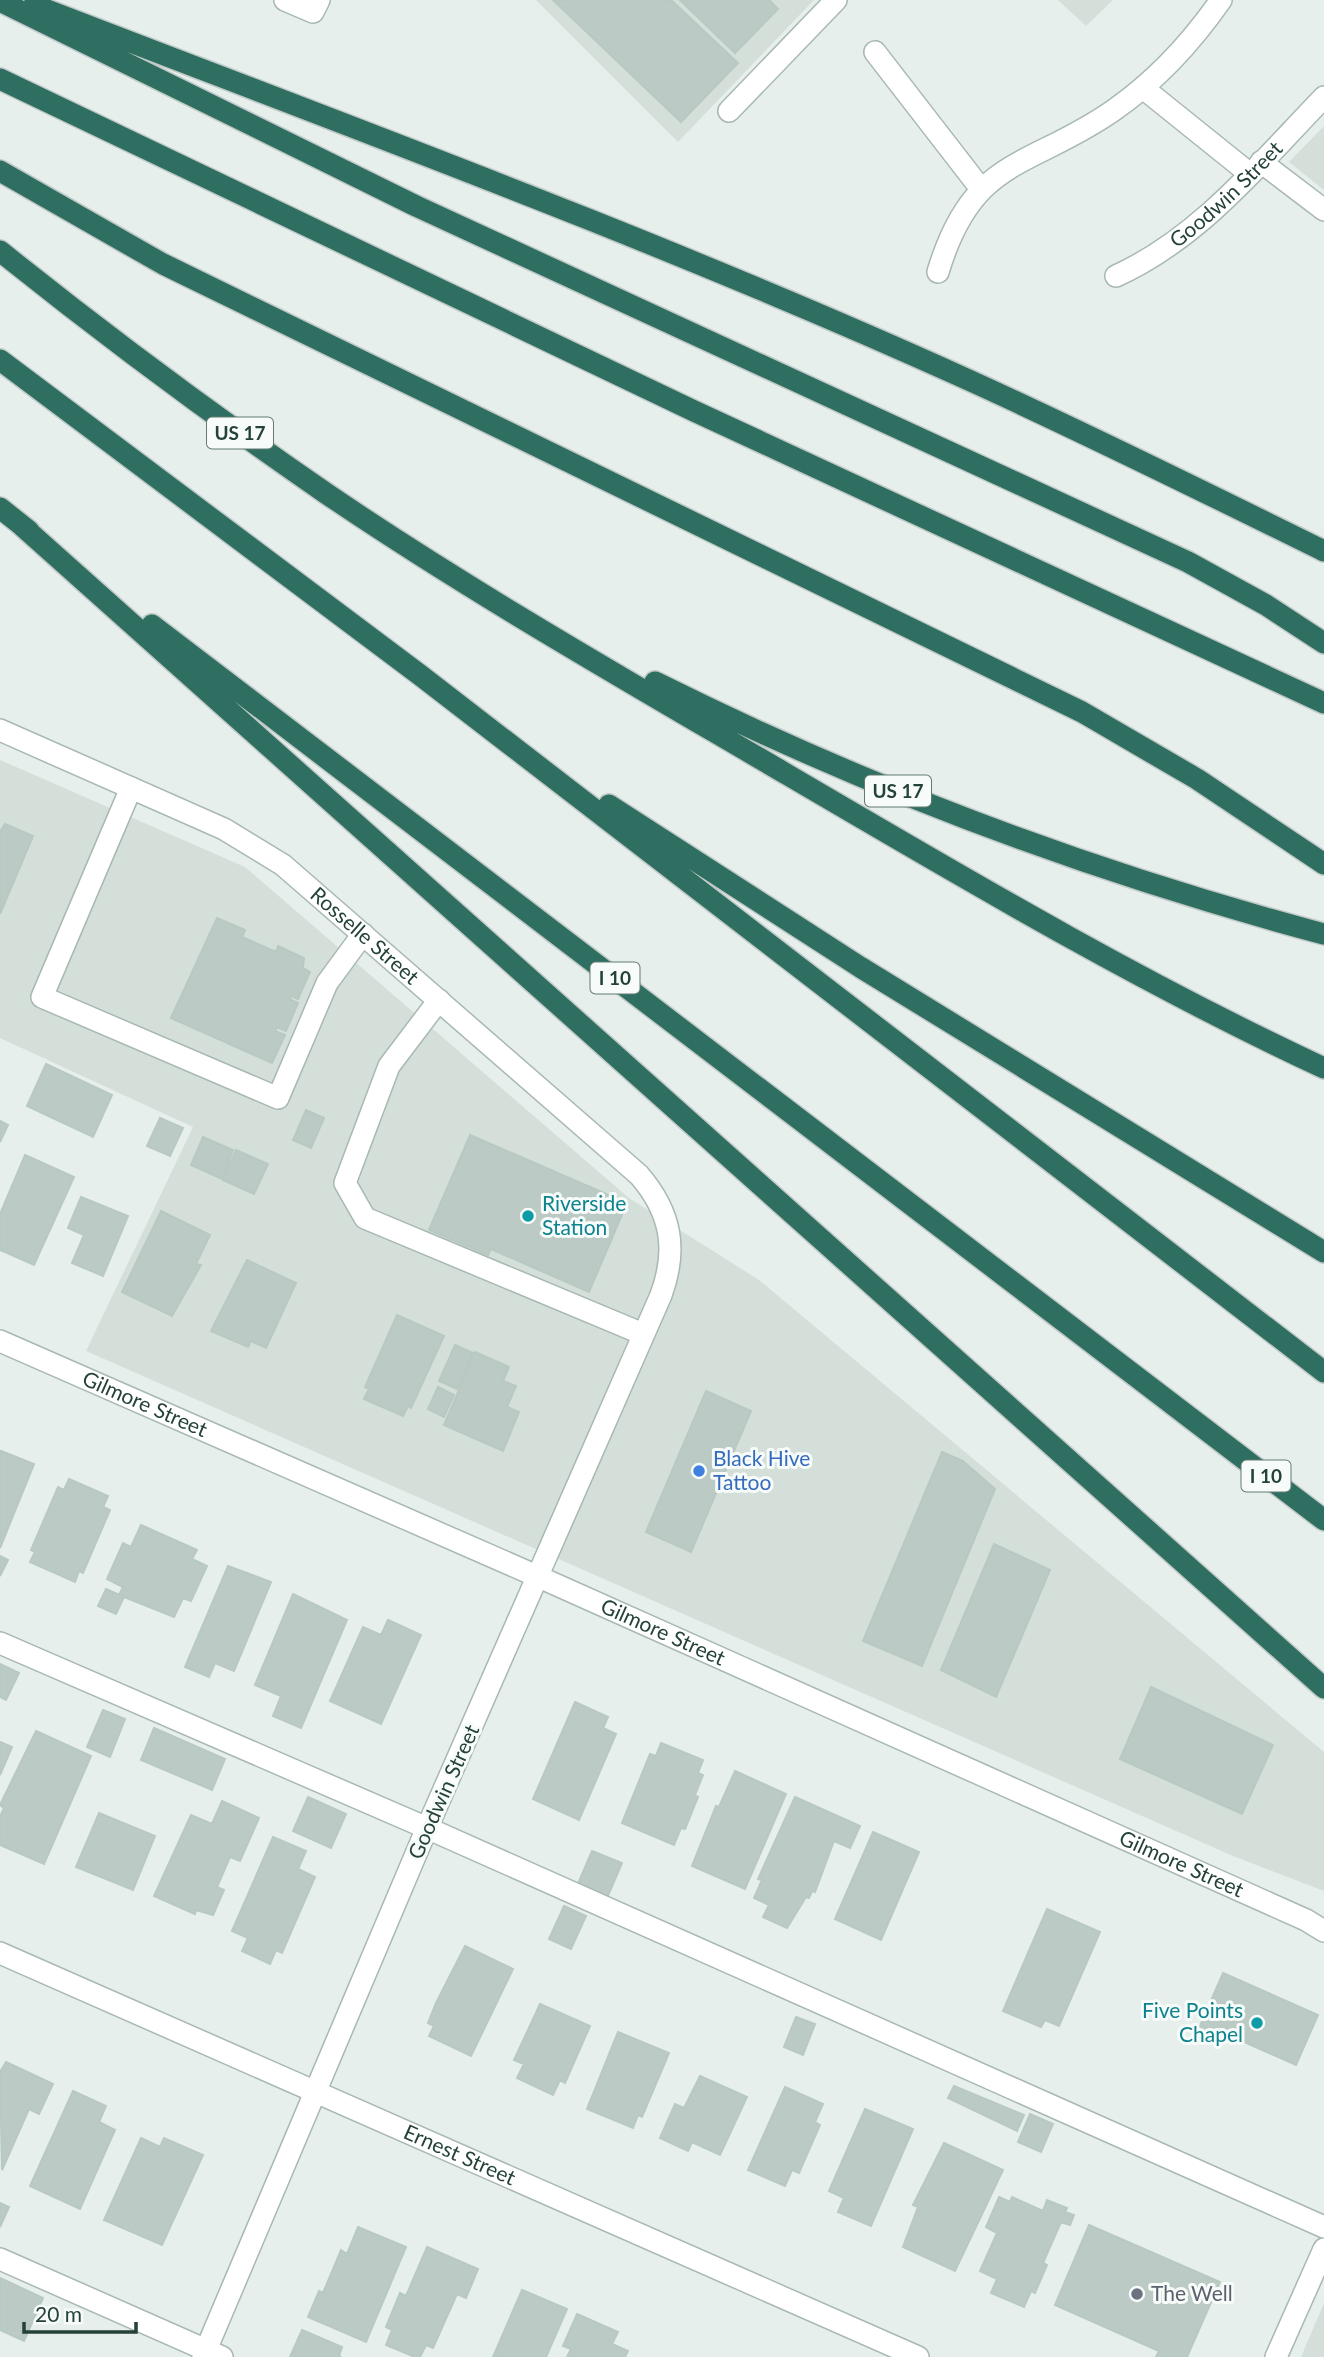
<svg xmlns="http://www.w3.org/2000/svg" width="1324" height="2357" viewBox="0 0 1324 2357" font-family="Lato,sans-serif">
  <style>
    .built { fill: #d4dfda }
    .building { fill: #bbcac4; stroke: #b8c9c2; stroke-width: 2 }
    .lines { fill: none; stroke-linecap: round; stroke-linejoin: round }
    .minor-casing { stroke: #a8b8b2; stroke-width: 24 }
    .highway-casing { stroke: #c2cac8; stroke-width: 24 }
    .minor { stroke: #fff; stroke-width: 21 }
    .highway { stroke: #2f6f62; stroke-width: 21 }
    .culture-dot { fill: #0f9aa8; stroke: #f7fbf9; stroke-width: 2.5 }
    .shop-dot { fill: #3f7fe0; stroke: #f7fbf9; stroke-width: 2.5 }
    .worship-dot { fill: #6b7280; stroke: #f7fbf9; stroke-width: 2.5 }
    .labels { text-anchor: middle; stroke-width: 6; stroke-linejoin: round; paint-order: stroke }
    .shield { fill: #f7fbf9; stroke: #637a73; stroke-width: 2 }
    .shield-label { font-size: 19px; font-weight: bold; fill: #24423a }
    .street-label { font-size: 21px; fill: #24423a; stroke: #f7fbf9 }
    .culture-label { font-size: 21px; fill: #0d838f; stroke: #f7fbf9; text-anchor: start }
    .shop-label { font-size: 21px; fill: #366cbe; stroke: #f7fbf9; text-anchor: start }
    .worship-label { font-size: 21px; fill: #5b616d; stroke: #f7fbf9; text-anchor: start }
  </style>
  <rect width="100%" height="100%" fill="#e6efeb"/>
  <!-- built -->
  <path class="built" d="M536 0H814L678 142Z
    M1058 0H1113L1086 26Z
    M1324 126V190L1289 162Z
    M0 760 245 867 629 1198 759 1280 1324 1752V1891L1233 1856 86 1351 193 1127 0 1038Z
    M1324 2303V2357H1301Z"/>
  <!-- building -->
  <path class="building" d="M553 0H671L738 63 681 122Z
    M680 0H769L778 9 735 53Z
    M5 824 33 836 0 914V832Z
    M217 918 245 930 242 937 276 952 278 946 304 958 303 968 310 972 298 999 291 996 289 999 298 1003 286 1031 277 1027 275 1031 285 1035 272 1063 171 1018Z
    M46 1064 112 1095 93 1137 27 1106Z
    M306 1110 324 1118 311 1148 293 1140Z
    M160 1118 183 1128 170 1156 147 1146Z
    M0 1121 8 1125 0 1142Z
    M470 1135 627 1203 589 1292 491 1249 488 1255 429 1230Z
    M203 1137 233 1150 222 1179 191 1165Z
    M236 1150 268 1164 254 1194 223 1180Z
    M25 1155 74 1177 34 1265 0 1250V1214Z
    M81 1197 128 1216 103 1276 72 1263 84 1235 68 1228Z
    M161 1211 210 1235 196 1264 201 1265 172 1316 122 1292Z
    M247 1260 296 1283 266 1348 251 1341 248 1347 211 1331Z
    M397 1315 444 1336 411 1408 408 1406 403 1416 364 1399 369 1389 365 1387Z
    M455 1345 473 1353 457 1389 439 1381Z
    M475 1352 509 1367 503 1381 516 1386 507 1407 519 1412 503 1451 444 1425Z
    M438 1387 454 1395 444 1417 428 1409Z
    M706 1391 751 1411 691 1552 646 1532Z
    M1 1451 34 1464 0 1548V1454Z
    M942 1452 963 1461 995 1489 922 1666 863 1641Z
    M69 1479 108 1496 103 1507 110 1510 83 1573 79 1571 75 1582 30 1562 35 1552 31 1550 58 1487 64 1490Z
    M141 1525 197 1550 192 1559 207 1566 191 1601 183 1598 174 1617 119 1595 123 1587 107 1579 123 1543 131 1547Z
    M994 1544 1050 1570 996 1697 941 1670Z
    M0 1556 8 1560 0 1576Z
    M228 1566 271 1582 234 1671 215 1663 209 1677 185 1667Z
    M106 1589 124 1597 116 1614 98 1606Z
    M293 1594 347 1620 301 1728 273 1716 281 1696 255 1685Z
    M388 1620 421 1635 381 1724 330 1701 363 1627 381 1635Z
    M0 1664 19 1673 6 1700 0 1697Z
    M1151 1687 1273 1745 1242 1814 1120 1759Z
    M575 1702 608 1717 603 1728 616 1734 579 1820 533 1799Z
    M103 1710 125 1719 110 1757 87 1747Z
    M154 1728 225 1759 212 1790 141 1760Z
    M36 1731 91 1756 44 1864 0 1845V1817L4 1808 0 1805Z
    M0 1742 12 1747 0 1775Z
    M661 1743 703 1760 698 1773 703 1775 695 1795 698 1797 685 1829 681 1828 674 1845 622 1823 650 1754 656 1756Z
    M735 1771 786 1794 745 1889 692 1866 716 1806 719 1807Z
    M308 1797 346 1814 331 1848 293 1831Z
    M795 1797 860 1826 850 1848 834 1841 815 1892 812 1891 809 1898 806 1897 787 1928 763 1917 769 1905 754 1898 762 1880 758 1879Z
    M222 1801 259 1818 240 1861 230 1857 217 1887 224 1890 213 1915 196 1910 195 1914 154 1896 191 1815 212 1824Z
    M99 1813 155 1836 133 1890 76 1867Z
    M873 1832 919 1852 881 1940 835 1919Z
    M273 1837 306 1851 298 1869 315 1877 282 1953 276 1950 270 1964 242 1951 248 1938 232 1931Z
    M592 1851 622 1863 607 1898 577 1886Z
    M564 1906 586 1916 571 1949 549 1939Z
    M1047 1909 1100 1932 1059 2026 1045 2020 1041 2027 1003 2011Z
    M465 1946 513 1969 471 2056 429 2036 434 2026 428 2023 436 2003Z
    M1223 1973 1318 2015 1296 2065 1222 2032 1217 2044 1196 2035Z
    M540 2004 590 2026 565 2083 560 2080 553 2095 517 2078 524 2064 514 2060Z
    M796 2017 815 2024 803 2055 784 2047Z
    M618 2032 669 2053 642 2117 638 2115 633 2128 587 2109Z
    M6 2062 53 2084 39 2114 29 2109 2 2170 0 2072Z
    M700 2076 747 2097 720 2155 692 2142 688 2151 660 2138 675 2104 684 2108Z
    M954 2086 1024 2115 1017 2131 948 2098Z
    M785 2087 823 2104 815 2122 820 2125 799 2173 792 2170 785 2186 748 2170Z
    M73 2091 106 2106 99 2122 115 2130 80 2209 30 2186Z
    M865 2109 913 2129 871 2226 838 2212 844 2198 829 2191Z
    M1030 2114 1053 2124 1041 2152 1018 2142Z
    M141 2138 160 2147 164 2138 203 2155 162 2245 104 2220Z
    M944 2143 1003 2170 955 2271 903 2247 918 2207 913 2205Z
    M999 2197 1010 2202 1012 2197 1043 2211 1047 2200 1067 2208 1065 2212 1074 2215 1070 2225 1061 2222 1043 2263 1047 2265 1035 2293 1031 2291 1024 2307 991 2293 997 2279 980 2271 997 2233 986 2227Z
    M0 2203 9 2207 0 2227Z
    M1089 2225 1220 2282 1187 2357H1156L1159 2351 1055 2305Z
    M358 2227 406 2247 366 2342 308 2317 319 2291 323 2293 341 2250 347 2254Z
    M427 2247 478 2269 466 2298 457 2294 433 2348 426 2345 420 2357H415L386 2345 392 2330 386 2327 400 2293 406 2296Z
    M0 2278 43 2298 24 2341 0 2330Z
    M522 2290 567 2309 546 2357H493Z
    M577 2314 618 2332 612 2344 628 2351 625 2357H567L571 2349 563 2346Z
    M302 2330 342 2347 339 2356 341 2357H290Z"/>
  <g class="lines">
    <defs>
      <g id="minor">
        <path d="M285 0 313 12 319 0"/>
        <path d="M875 52 981 189"/>
        <path d="M1143 88 1250 174"/>
        <path d="M729 111 836 0"/>
        <path d="M1261 162 1324 210"/>
        <path d="M938 272C973 155 1030 169 1114 110 1157 80 1191 43 1221 0"/>
        <path id="s1" d="M1116 276C1200 238 1261 162 1324 97"/>
        <path id="s2" d="M0 730 224 829 283 865 639 1175C671 1212 678 1249 661 1295L427 1828 203 2357"/>
        <path d="M131 788 42 997 278 1098 327 983 363 934"/>
        <path d="M439 1000 389 1066 345 1183 365 1218 643 1334"/>
        <path id="s3" d="M0 1341 539 1577 1306 1920 1324 1931"/>
        <path d="M0 1643 427 1828 1324 2227"/>
        <path id="s4" d="M0 1953 918 2357"/>
        <path d="M0 2259 222 2357"/>
        <path d="M1276 2357 1324 2249"/>
      </g>
      <path id="highway" d="M0 1 416 206 1188 562 1266 605 1324 643
        M34 5C345 125 659 240 962 377 1084 432 1204 492 1324 551
        M0 79 694 411 1324 703
        M0 171 163 264 1082 712 1197 779 1324 864
        M0 251C106 336 215 417 327 494 476 595 633 684 788 775 964 878 1139 982 1324 1068
        M0 360 420 675 1324 1372
        M0 508 29 531
        M20 524 1324 1688
        M152 625 1324 1520
        M655 682C868 788 1094 873 1324 934
        M609 805 860 967 1324 1252"/>
    </defs>
    <!-- minor casing -->
    <use href="#minor" class="minor-casing"/>
    <!-- highway casing -->
    <use href="#highway" class="highway-casing"/>
    <!-- minor -->
    <use href="#minor" class="minor"/>
    <!-- highway -->
    <use href="#highway" class="highway"/>
  </g>
  <!-- markers -->
  <g class="culture-dot">
    <circle cx="528" cy="1216" r="7"/>
    <circle cx="1257" cy="2023" r="7"/>
  </g>
  <circle class="shop-dot" cx="699" cy="1471" r="7"/>
  <circle class="worship-dot" cx="1137" cy="2294" r="7"/>
  <g class="labels">
    <!-- shield labels -->
    <g class="shield">
      <rect x="207" y="417.5" width="66" height="31" rx="5"/>
      <rect x="865" y="775.5" width="66" height="31" rx="5"/>
      <rect x="590.5" y="962.5" width="49" height="31" rx="5"/>
      <rect x="1241.5" y="1460.5" width="49" height="31" rx="5"/>
    </g>
    <g class="shield-label">
      <text x="240" y="440">US 17</text>
      <text x="898" y="798">US 17</text>
      <text x="615" y="985">I 10</text>
      <text x="1266" y="1483">I 10</text>
    </g>
    <!-- street labels -->
    <g class="street-label">
      <text dy="7" stroke="none"><textPath href="#s1" startOffset="138">Goodwin Street</textPath></text>
      <text dy="7" stroke="none"><textPath href="#s2" startOffset="422">Rosselle Street</textPath></text>
      <text dy="7" stroke="none"><textPath href="#s3" startOffset="158">Gilmore Street</textPath></text>
      <text dy="7" stroke="none"><textPath href="#s3" startOffset="724">Gilmore Street</textPath></text>
      <text transform="translate(444 1792) rotate(-66)" y="7">Goodwin Street</text>
      <text dy="7" stroke="none"><textPath href="#s3" startOffset="1292">Gilmore Street</textPath></text>
      <text dy="7" stroke="none"><textPath href="#s4" startOffset="502">Ernest Street</textPath></text>
    </g>
    <!-- culture labels -->
    <g class="culture-label">
      <text x="542" y="1211">Riverside<tspan x="542" dy="24">Station</tspan></text>
      <text x="1243" y="2018" text-anchor="end">Five Points<tspan x="1243" dy="24">Chapel</tspan></text>
    </g>
    <!-- shop labels -->
    <g class="shop-label">
      <text x="713" y="1466">Black Hive<tspan x="713" dy="24">Tattoo</tspan></text>
    </g>
    <!-- worship labels -->
    <g class="worship-label">
      <text x="1151" y="2301">The Well</text>
    </g>
  </g>
  <!-- scale -->
  <path d="M24 2322v10h112v-10" fill="none" stroke="#24423a" stroke-width="3.5"/>
  <text x="35" y="2322" font-size="21" fill="#24423a" stroke="#f7fbf9" stroke-width="5" paint-order="stroke">20 m</text>
</svg>
